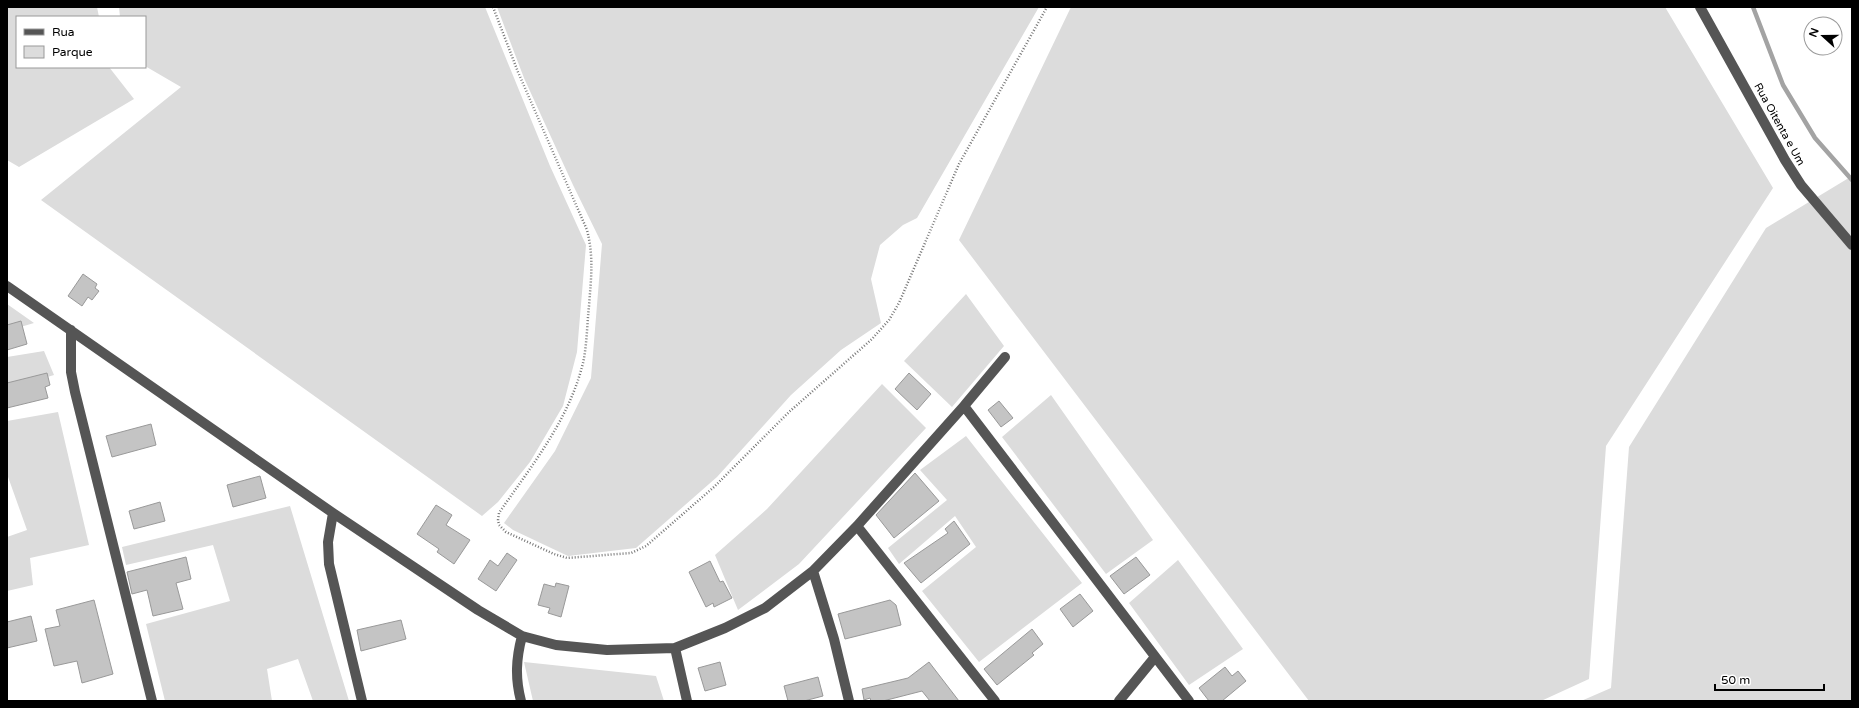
<svg xmlns="http://www.w3.org/2000/svg" width="1859" height="708" viewBox="0 0 1859 708" font-family="'Varela Round',sans-serif">
  <style>
    .green { fill: #dcdcdc }
    .lines { fill: none; stroke-linecap: round; stroke-linejoin: round }
    .stream { stroke: #a3a3a3; stroke-width: 4.5 }
    .building { fill: #c4c4c4; stroke: #999 }
    .path { stroke: #777; stroke-width: 2.5; stroke-dasharray: 1 2; stroke-linecap: butt }
    .minor { stroke: #555; stroke-width: 10 }
    .labels { text-anchor: middle; stroke-width: 3; stroke-linejoin: round; paint-order: stroke }
    .street-label { font-size: 11px; fill: #000; stroke: #fff }
  </style>
  <rect width="100%" height="100%" fill="#fff"/>
  <!-- green -->
  <path class="green" d="M7 7H97L99 17H17V67H109L134 99 19 167 7 160Z
    M119 7H485L550 166 586 245 577 352 563 406 530 462 498 502 482 516 41 200 181 87 145 66V17H120Z
    M497 7H1039L917 218 903 225 880 245 871 279 881 323 841 350 791 395 717 477 636 548 568 556 513 530 504 523 555 451 591 378 602 244 573 185 524 78Z
    M1071 7H1665L1773 188 1606 446 1589 679 1541 701H1309L959 240Z
    M1852 176V701H1581L1611 688 1629 447 1766 228Z
    M966 294 1004 346 952 407 904 361Z
    M7 304 34 323 7 331Z
    M44 351 54 375 7 389V357Z
    M882 384 926 428 799 564 738 610 715 555 767 509Z
    M1051 395 1153 540 1106 574 1002 437Z
    M58 412 89 545 30 558 33 585 7 591V537L27 530 7 474V421Z
    M966 436 1082 583 979 662 922 591 976 547 955 516 899 564 888 548 947 500 920 470Z
    M290 506 349 701H313L298 659 267 669 272 701H165L146 624 230 601 213 545 126 565 122 547Z
    M1178 560 1243 649 1189 685 1129 603Z
    M524 662 656 676 664 701H533Z"/>
  <g class="lines">
    <!-- stream -->
    <path class="stream" d="M1753 7 1783 85 1815 138 1852 180"/>
  </g>
  <!-- building -->
  <path class="building" d="M83 274 97 284 95 288 99 291 92 300 88 297 82 306 68 296Z
    M21 321 27 344 7 350V325Z
    M47 373 50 385 45 387 48 398 7 408V383Z
    M909 373 931 394 917 410 895 389Z
    M999 401 1013 418 1001 427 988 410Z
    M151 424 156 445 112 457 106 436Z
    M915 473 939 501 894 538 876 515Z
    M260 476 266 498 233 507 227 485Z
    M160 502 165 521 134 529 129 511Z
    M436 505 452 515 446 525 470 540 454 564 437 552 439 549 417 534Z
    M954 521 970 544 921 583 904 563 948 533 945 529Z
    M507 553 517 560 496 591 478 579 490 560 498 566Z
    M186 557 191 579 176 583 183 609 153 616 147 590 132 594 127 572Z
    M1136 557 1150 575 1124 594 1110 576Z
    M710 561 720 582 723 581 732 598 714 607 713 603 706 607 689 572Z
    M556 583 569 586 561 617 548 613 550 608 538 605 544 584 555 587Z
    M1080 594 1093 611 1073 627 1060 609Z
    M94 600 113 674 82 683 77 661 54 666 45 629 60 626 56 610Z
    M890 600 896 605 901 625 845 639 838 614Z
    M31 616 37 641 7 648V622Z
    M401 620 406 639 361 651 357 630Z
    M1032 629 1043 644 1032 653 1034 655 997 685 984 669Z
    M720 662 726 685 705 691 698 668Z
    M929 662 959 701H930L922 691 883 701H871L870 698 864 700 862 689 908 678Z
    M1225 667 1232 676 1238 671 1246 681 1222 701H1209L1199 688Z
    M818 677 823 696 804 701H788L784 686Z"/>
  <g class="lines">
    <!-- path -->
    <path class="path" d="M493 7 518 72 587 230C594 258 591 278 589 306 587 324 587 345 583 363 569 420 532 465 499 513L498 520 499 525 506 532 554 554 567 558 631 553 646 546 714 487 789 412 872 339 889 320 899 303 959 164 1047 7"/>
    <!-- minor -->
    <path class="minor" d="M1700 7 1785 160 1801 185 1852 245
      M7 286 333 513 478 610 522 636 556 645 607 650 675 648 725 628 765 608 813 571 857 526 964 406 1005 357
      M71 330V372L75 392 152 701
      M964 406 1189 701
      M333 513 328 542 329 564 362 701
      M857 526 995 701
      M813 571 834 639 849 701
      M675 648 687 701
      M521 701C515 678 516 659 522 636
      M1119 701 1155 657"/>
  </g>
  <g class="labels">
    <!-- street labels -->
    <g class="street-label">
      <text transform="translate(1780 124) rotate(61)" y="4">Rua Oitenta e Um</text>
    </g>
  </g>
  <!-- border -->
  <rect width="1859" height="708" fill="none" stroke="#000000" stroke-width="16"/>
  <!-- legend -->
  <rect x="16" y="16" width="130" height="52" fill="#ffffff" stroke="#999999"/>
  <rect x="24" y="29" width="20" height="6" fill="#555555" stroke="#999999"/>
  <text x="52" y="36" font-size="12" fill="#000000">Rua</text>
  <rect x="24" y="46" width="20" height="12" fill="#dcdcdc" stroke="#999999"/>
  <text x="52" y="56" font-size="12" fill="#000000">Parque</text>
  <!-- north arrow -->
  <g transform="translate(1823 36) rotate(291)"><circle r="19" fill="#ffffff" stroke="#999999"/>
  <path d="M0-3L7 15L0 10L-7 15Z" fill="#000000"/>
  <text y="-6" font-size="11" font-weight="bold" text-anchor="middle" fill="#000000">N</text>
  </g>
  <!-- scale -->
  <path d="M1715 684v6h109v-6" fill="none" stroke="#000000" stroke-width="2"/>
  <text x="1721" y="684" font-size="12" fill="#000000" stroke="#ffffff" stroke-width="3" paint-order="stroke">50 m</text>
</svg>
